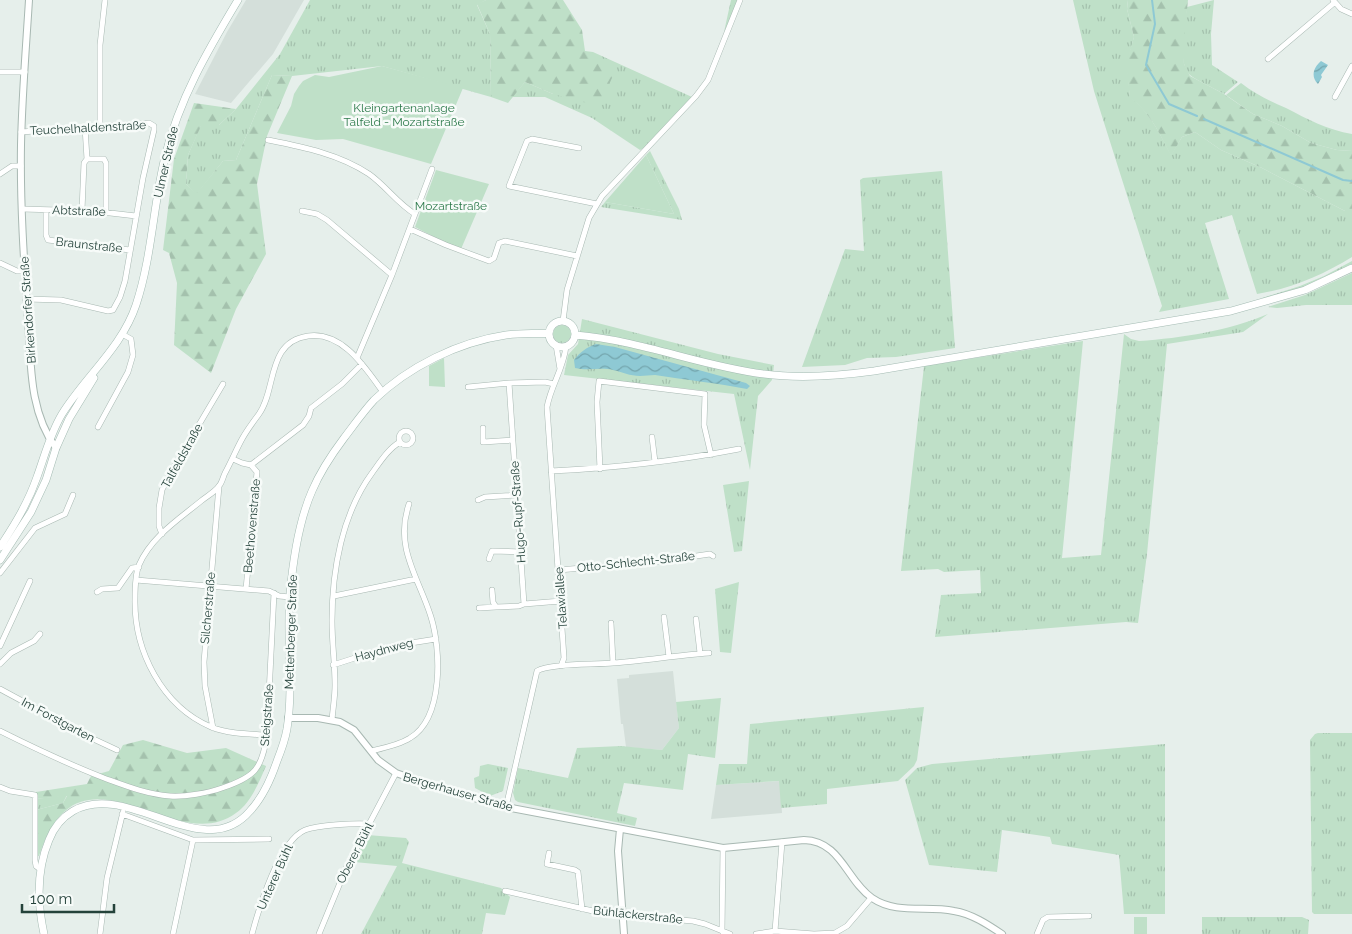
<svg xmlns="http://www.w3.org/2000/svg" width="1352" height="934" viewBox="0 0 1352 934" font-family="Raleway,sans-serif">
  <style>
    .built { fill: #d4dfda }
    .grass { fill: url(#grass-tufts) }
    .forest { fill: url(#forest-firs) }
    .green { fill: #bfe0c8 }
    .water { fill: url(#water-waves) }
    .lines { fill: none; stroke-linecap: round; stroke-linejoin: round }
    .stream { stroke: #8ec9d4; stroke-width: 2 }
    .minor-casing { stroke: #a8b8b2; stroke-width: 6 }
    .tertiary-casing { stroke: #a8b8b2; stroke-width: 8 }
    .secondary-casing { stroke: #a4bbb3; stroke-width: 8 }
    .minor { stroke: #fff; stroke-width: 5 }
    .tertiary { stroke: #fff; stroke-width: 6 }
    .secondary { stroke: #fff; stroke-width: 7 }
    .labels { text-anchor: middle; stroke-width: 5; stroke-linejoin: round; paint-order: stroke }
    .park-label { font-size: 12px; fill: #2d7a4b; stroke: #f7fbf9 }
    .street-label { font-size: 12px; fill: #24423a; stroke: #f7fbf9 }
  </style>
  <defs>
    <pattern id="grass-tufts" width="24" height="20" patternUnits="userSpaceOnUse" patternTransform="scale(1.25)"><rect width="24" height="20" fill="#bfe0c8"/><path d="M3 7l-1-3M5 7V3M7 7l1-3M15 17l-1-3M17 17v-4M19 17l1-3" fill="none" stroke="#a4c1ad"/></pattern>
    <pattern id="forest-firs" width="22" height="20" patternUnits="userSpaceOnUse" patternTransform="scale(1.25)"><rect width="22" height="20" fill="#bfe0c8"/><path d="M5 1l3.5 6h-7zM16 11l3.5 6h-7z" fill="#a4c1ad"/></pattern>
    <pattern id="water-waves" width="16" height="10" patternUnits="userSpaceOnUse" patternTransform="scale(1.25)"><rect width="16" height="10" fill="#8ec9d4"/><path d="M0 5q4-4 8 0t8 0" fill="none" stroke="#74a5ad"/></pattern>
  </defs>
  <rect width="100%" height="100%" fill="#e6efeb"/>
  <!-- built -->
  <path class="built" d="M246 0H304L273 54 231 103 195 94 227 32Z
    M673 671 679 728 662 750 626 747 623 724H621L617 679 629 678V675Z
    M780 781 782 813 711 819 716 785Z"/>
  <!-- grass -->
  <path class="grass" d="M310 0H486L477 5 490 34 491 97 382 66 292 76 272 75 236 160 223 161 196 195 186 184 188 155 201 125H219L236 109 280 54Z
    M731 0H738L724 32Z
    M1073 0H1128L1127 9 1134 37 1127 64 1130 97C1150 112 1160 134 1171 155L1182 137 1195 132 1221 150 1262 168 1345 211H1352V257C1323 275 1290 289 1257 294L1232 215 1205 223 1229 299 1159 312 1162 306 1094 91Z
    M1214 0 1211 34 1212 65 1238 82 1224 94C1216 89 1193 79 1189 74 1177 61 1185 23 1187 7Z
    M585 51 593 52 692 97 648 146 640 150 592 118 545 97H512L525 82 553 94Z
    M1241 83C1255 94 1270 101 1286 108 1307 119 1328 130 1352 134V151L1337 150 1311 143 1282 126 1253 114 1226 95Z
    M650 151 679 209 682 220 601 207 605 202 674 214 646 155Z
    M942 171 955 348 896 357 867 358 845 365 802 367 845 249 864 251 860 180 863 178Z
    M1352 261V265L1309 286 1264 300 1262 298 1300 286 1324 276Z
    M1352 273V305H1306L1277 308 1268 307 1305 295Z
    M1268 314 1243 332 1167 344 1147 554 1138 623 1126 622 935 637 941 595 981 593 980 570 944 572 938 569 901 571 924 366 1083 341 1062 558 1101 555 1124 334 1131 339 1139 341C1182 338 1228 331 1268 314Z
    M582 319 718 354 774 365 772 380 758 396 750 470 734 394 564 375 568 355 578 344Z
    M553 334a9 9 0 1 1 18 0a9 9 0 1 1-18 0Z
    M749 481 742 551 734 552 723 485Z
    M739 582 731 653 720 652 715 589Z
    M721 698 715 758 688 754 683 790 624 783 617 813 637 818 635 826 518 802 515 800 513 793 518 768 568 778 577 748 621 746 662 750 679 728 676 702Z
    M924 707 917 760 914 766 898 781 827 789V804L781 808 779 781 716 785 719 764H747L750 724Z
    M1318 733H1352V914H1314L1312 912 1310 740 1315 734Z
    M1165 744V914H1124L1119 855 1052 844 1050 837 1002 830 997 872 929 865 905 780 917 768 932 764Z
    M488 764 508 768 503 791 490 796 475 788 474 778 479 776 480 766Z
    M67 795 63 803 36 810V799Z
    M367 835 406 838 409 842 402 863 501 888 510 897 505 915 486 913 482 934H361L397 866 354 862Z
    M1202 917H1302L1309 920 1308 934H1202Z"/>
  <!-- forest -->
  <path class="forest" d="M486 0H563L582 30 585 51 617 68 598 106 553 94 525 82 508 103 491 97 490 34 477 4Z
    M1128 0H1188L1183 49 1184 64 1190 76 1224 94 1253 114 1282 126 1311 143 1337 150 1352 151V211H1345L1262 168 1221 150 1195 132 1182 137 1171 156C1160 134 1150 112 1130 98L1126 64 1134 37 1127 9Z
    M272 75 292 76 267 136 257 184 266 254 236 309 211 373 174 345 177 283 169 253 163 250 174 159 194 103 236 109 219 125 201 126 188 155 186 184 196 194 223 161 236 160Z
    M143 740 187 753 226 748 266 766C259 782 251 803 236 813 173 860 80 730 39 856H36V810L63 803 67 796 36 799V792L87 784 91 776 109 771 123 745Z"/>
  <!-- green -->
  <path class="green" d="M382 66 463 88 431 164 343 139 316 140 277 133 291 106 294 94 299 86 303 81 315 75 329 77Z
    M646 155 674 214 605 202Z
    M436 170 489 184 461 249 446 243 415 227Z
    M444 358 445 387 429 386V366Z
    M1134 917H1147V934H1134Z"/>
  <!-- water -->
  <path class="water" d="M1321 61 1328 65 1321 75 1322 77 1318 84C1310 76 1314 67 1321 61Z
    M596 344 615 347 746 383 750 386 747 389C717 383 686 380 655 375 650 375 645 376 640 376 630 376 622 372 613 370 601 367 588 371 575 368L574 360C580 352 587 347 596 344Z"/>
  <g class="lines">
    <!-- stream -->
    <path class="stream" d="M1152 0 1155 24 1146 65 1169 104 1197 116
      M1204 119 1343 180 1352 181"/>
    <defs>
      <path id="minor" d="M1333 0 1341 9 1352 14
        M1268 59 1334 3
        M0 72H25
        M1335 97 1352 66
        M100 126V45L105 0
        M85 127 87 159
        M21 132 149 123 154 126V130L143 178 125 281 120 297 113 310 108 311 61 300 26 299
        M268 140C303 147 339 154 369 174 386 186 398 204 415 214
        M579 148 532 139 527 141 509 186 597 204
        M0 174 12 166H21
        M22 209 93 211 136 216
        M46 210V235L48 240 130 250
        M82 210 84 163 87 159H104L106 163V212
        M302 211 317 214 327 220 392 275
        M410 229 446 245 489 261 494 258 499 243 505 241 577 256
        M0 263 17 271H25
        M563 321 567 290 589 218 602 196 696 96 708 80 740 0
        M556 345 560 369
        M357 358 392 275 432 169
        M554 384 545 382 509 383 524 604 561 601
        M468 387 509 383
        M98 427 128 372 133 355 131 339 122 334
        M483 428V442L513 440
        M399 438a7 7 0 1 1 14 0a7 7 0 1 1-14 0Z
        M652 437 655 462
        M233 459 242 463 251 465 303 425 309 416 311 408 342 384 362 364
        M600 469 597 402 599 381 705 394 704 425 711 455
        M551 471C614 468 677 461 739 449
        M478 500 485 497 517 495
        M162 534 159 526V508L162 490 171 472 223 384
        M489 559 492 551 521 552
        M559 570 662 561 710 554 713 556
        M0 573 35 528 65 514 73 495
        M136 580 269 591 279 596 290 597
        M246 589 257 472 251 465
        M492 590 493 602 496 607 519 606 524 604
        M97 592 102 589 118 588 132 568 139 567
        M334 596 416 579
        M479 608 496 607
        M664 617 669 657
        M696 619 700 653
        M611 623 613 663
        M0 646 30 581
        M0 664 11 653 34 641 40 634
        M333 665 392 646 436 639
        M561 666 564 658 547 407C551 385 564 368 566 346
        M0 689 87 736 117 750
        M332 720C333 708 335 697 335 685 335 664 332 643 332 621 332 570 342 514 372 473 380 462 389 448 400 442
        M213 728 205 686 204 662 219 486
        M0 731C34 748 68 764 104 778 126 786 146 794 170 796 185 797 208 793 222 788 255 777 262 769 267 735L274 593
        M267 735C249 734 228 734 211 727 162 706 134 651 135 599 135 588 135 575 139 565 151 537 179 519 201 501 207 496 215 492 219 486 222 483 223 477 225 473 231 462 236 450 242 439 247 430 253 422 259 414 277 389 266 342 308 336 343 331 366 369 383 392
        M371 751C384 748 399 745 410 738 444 718 441 649 431 617 419 578 394 548 409 504
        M0 787 10 791 35 795V860L36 866 40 869
        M506 807 537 671C550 663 596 665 613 663 645 661 677 655 709 653
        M122 814 193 840 269 839
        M723 848 722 931 724 934
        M549 853 547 864 575 870 578 872 582 909
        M505 891 606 914 693 921 705 924 730 934
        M775 931 782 842
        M100 934 107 878 123 812
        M173 934 193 840
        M252 934C259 908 279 841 305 830 318 825 354 823 369 824
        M319 934 347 866 396 773
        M756 934 775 931 814 934 835 933 847 926 871 898
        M1037 934 1043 920 1048 917 1089 916"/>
      <path id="tertiary" d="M29 0C26 48 22 96 21 145 20 203 24 262 28 320 31 363 29 412 56 448
        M288 718H318L340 722 354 730 378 760 396 773 442 789 506 807 723 848 804 840C841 841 846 880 872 898 897 915 927 905 954 911 972 914 987 924 1002 934
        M620 829 618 851 624 934"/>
      <path id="secondary" d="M549 334a13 13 0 1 1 26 0a13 13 0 1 1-26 0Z
        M575 335C640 340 700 366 764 374 801 379 838 376 874 371L1231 311 1305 290 1352 268
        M0 547C15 524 28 503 37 477 45 455 50 434 62 414 85 377 122 347 136 305 152 257 153 206 165 157 179 99 208 50 238 0
        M0 560 31 512 46 480 56 448 69 419 94 378
        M44 934C37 902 36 871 49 840 54 827 61 818 73 811 128 779 203 866 250 811 263 797 271 779 277 761 281 751 285 740 287 729 294 684 286 639 290 594 293 560 298 523 312 491 320 472 332 454 344 438 354 425 363 412 374 400 408 367 458 342 506 335 520 333 535 334 549 333"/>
    </defs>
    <!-- minor casing -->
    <use href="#minor" class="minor-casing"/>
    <!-- tertiary casing -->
    <use href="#tertiary" class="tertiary-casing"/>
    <!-- secondary casing -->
    <use href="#secondary" class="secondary-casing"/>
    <!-- minor -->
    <use href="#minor" class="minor"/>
    <!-- tertiary -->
    <use href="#tertiary" class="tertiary"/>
    <!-- secondary -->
    <use href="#secondary" class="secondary"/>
  </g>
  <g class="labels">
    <!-- park labels -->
    <g class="park-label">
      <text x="404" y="112">Kleingartenanlage<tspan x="404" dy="14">Talfeld - Mozartstraße</tspan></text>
      <text x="451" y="210">Mozartstraße</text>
    </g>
    <!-- street labels -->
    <g class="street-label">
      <text transform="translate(88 128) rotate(-3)" y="4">Teuchelhaldenstraße</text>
      <text transform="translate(166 162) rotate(-77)" y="4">Ulmer Straße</text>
      <text transform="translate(79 211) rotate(2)" y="4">Abtstraße</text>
      <text transform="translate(89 245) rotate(6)" y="4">Braunstraße</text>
      <text transform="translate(28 310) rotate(-94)" y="4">Birkendorfer Straße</text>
      <text transform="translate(182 456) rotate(-61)" y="4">Talfeldstraße</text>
      <text transform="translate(518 512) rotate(-94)" y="4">Hugo-Rupf-Straße</text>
      <text transform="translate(252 526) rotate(-85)" y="4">Beethovenstraße</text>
      <text transform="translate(636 562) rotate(-6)" y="4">Otto-Schlecht-Straße</text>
      <text transform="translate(561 598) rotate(-94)" y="4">Telawiallee</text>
      <text transform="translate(208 608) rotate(-85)" y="4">Silcherstraße</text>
      <text transform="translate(291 632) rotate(-88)" y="4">Mettenberger Straße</text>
      <text transform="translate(384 650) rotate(-15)" y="4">Haydnweg</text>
      <text transform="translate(267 715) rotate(-86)" y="4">Steigstraße</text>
      <text transform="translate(58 720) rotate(28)" y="4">Im Forstgarten</text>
      <text transform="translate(458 792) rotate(16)" y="4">Bergerhauser Straße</text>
      <text transform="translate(355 853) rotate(-63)" y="4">Oberer Bühl</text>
      <text transform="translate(275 877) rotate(-66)" y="4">Unterer Bühl</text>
      <text transform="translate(638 915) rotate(6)" y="4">Bühläckerstraße</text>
    </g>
  </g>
  <!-- scale -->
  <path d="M22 904v8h92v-8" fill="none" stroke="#24423a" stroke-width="2.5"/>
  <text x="30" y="904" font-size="15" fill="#24423a" stroke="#f7fbf9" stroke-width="4" paint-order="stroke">100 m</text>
</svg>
